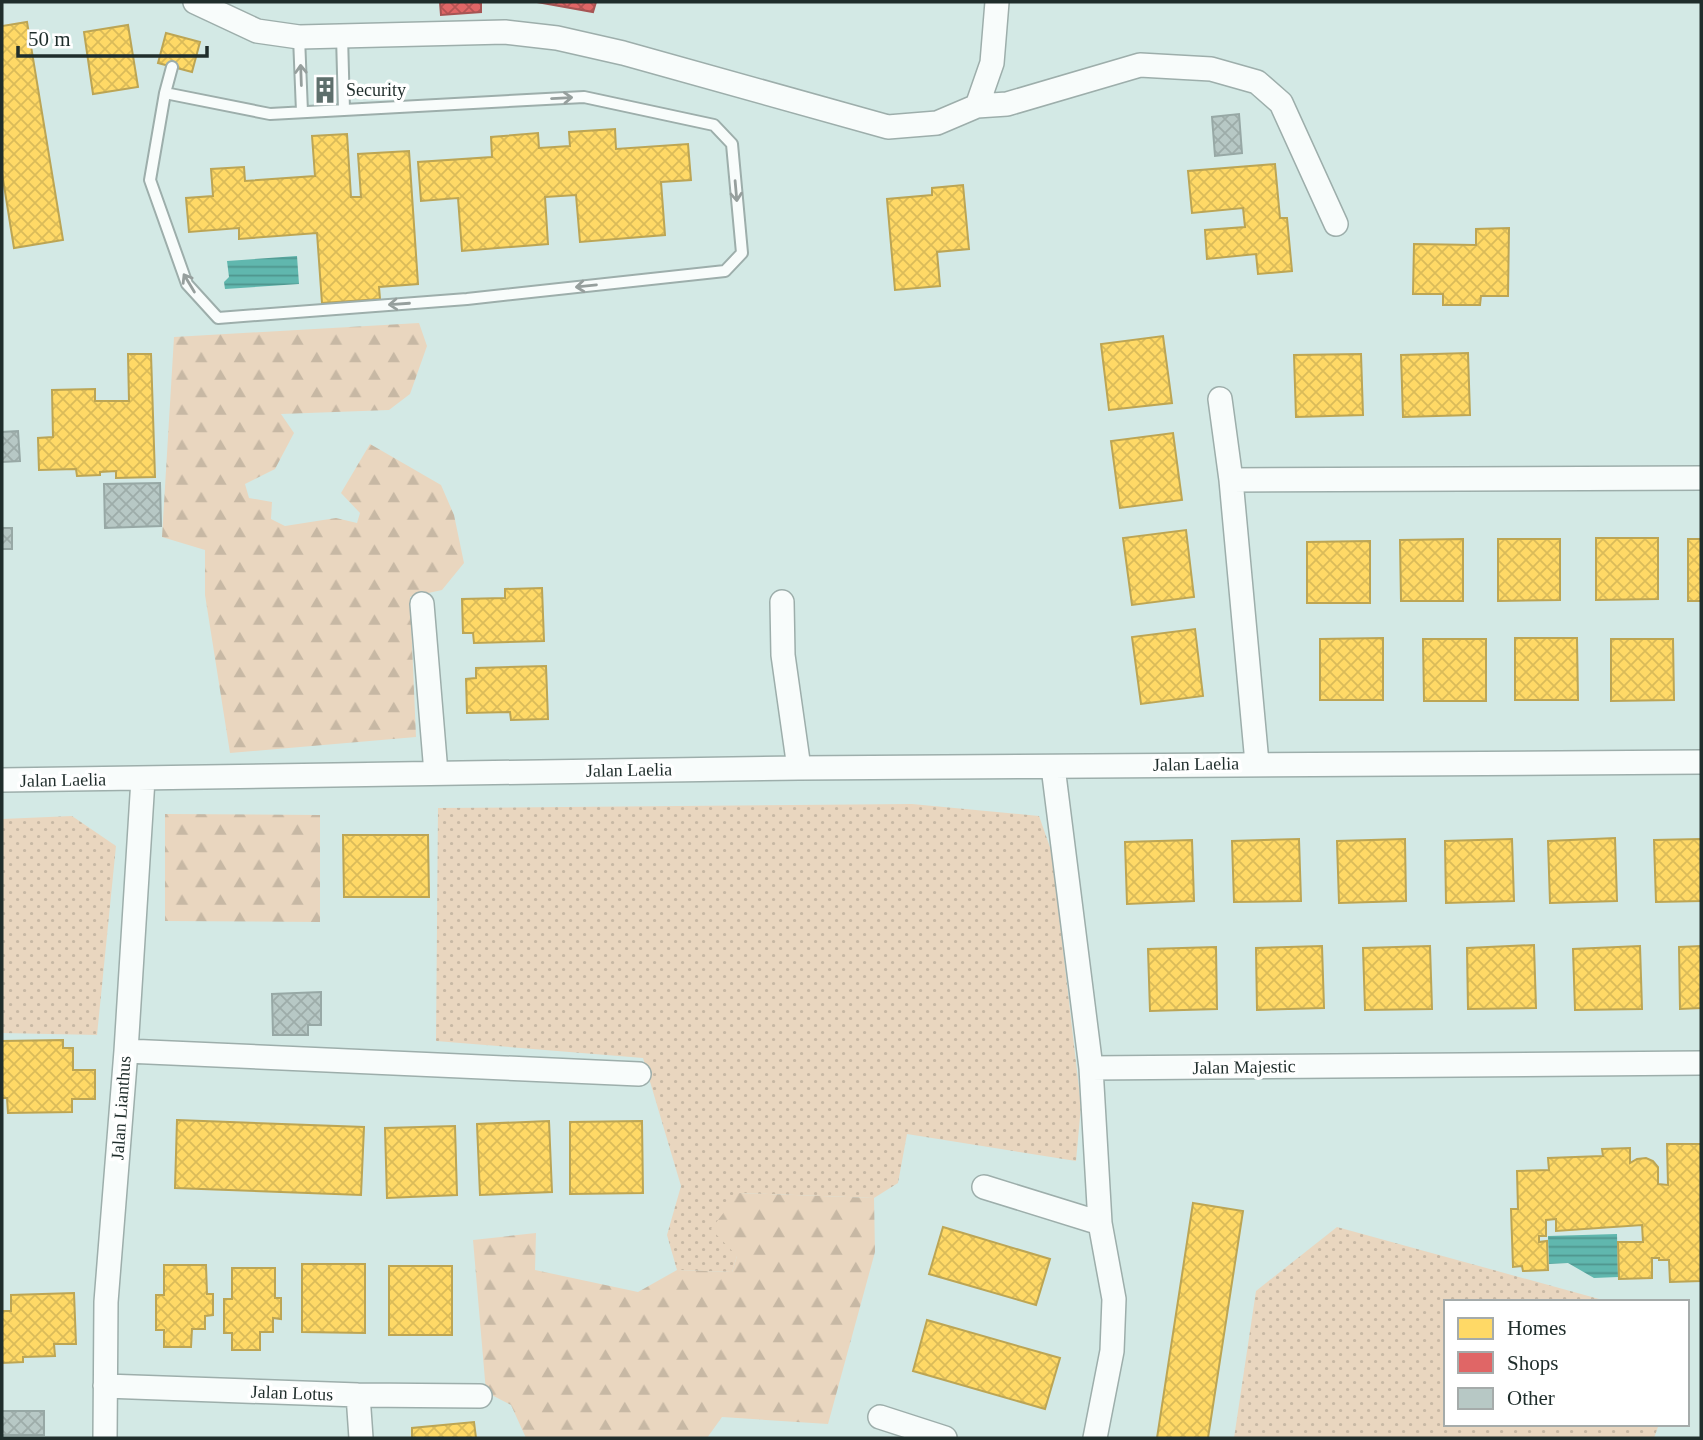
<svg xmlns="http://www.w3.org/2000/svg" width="1703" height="1440" viewBox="0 0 1703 1440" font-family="'Times New Roman',serif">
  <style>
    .grass { fill: url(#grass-dots) }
    .forest { fill: url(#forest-firs) }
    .water { fill: url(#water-rules) }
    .homes { fill: url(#homes-cross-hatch); stroke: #bca554; stroke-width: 2 }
    .shops { fill: url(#shops-cross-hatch); stroke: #a65554; stroke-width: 2 }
    .building { fill: url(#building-cross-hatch); stroke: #97a8a5; stroke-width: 2 }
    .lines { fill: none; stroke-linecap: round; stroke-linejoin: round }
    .service-casing { stroke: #9daeab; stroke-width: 14 }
    .minor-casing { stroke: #9daeab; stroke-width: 26 }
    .service { stroke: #f8fcfb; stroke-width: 10 }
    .minor { stroke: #f8fcfb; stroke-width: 23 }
    .oneway { stroke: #969f9d }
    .labels { text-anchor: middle; stroke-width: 7; stroke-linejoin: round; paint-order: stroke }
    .poi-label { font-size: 18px; fill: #1f2d2b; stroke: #fff; text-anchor: start }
    .street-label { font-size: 18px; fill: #1f2d2b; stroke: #fff }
  </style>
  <defs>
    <pattern id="grass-dots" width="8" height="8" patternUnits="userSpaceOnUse" patternTransform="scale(1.75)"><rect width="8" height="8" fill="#e9d6bf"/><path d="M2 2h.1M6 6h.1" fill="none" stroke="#c7b8a4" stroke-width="1.8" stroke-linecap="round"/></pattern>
    <pattern id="forest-firs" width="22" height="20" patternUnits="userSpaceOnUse" patternTransform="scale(1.75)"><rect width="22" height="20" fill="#e9d6bf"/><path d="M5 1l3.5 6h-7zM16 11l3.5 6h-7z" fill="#c7b8a4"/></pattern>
    <pattern id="water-rules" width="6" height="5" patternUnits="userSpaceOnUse" patternTransform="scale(1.75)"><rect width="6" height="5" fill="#60b7ae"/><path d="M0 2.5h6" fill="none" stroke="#4f958e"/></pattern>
    <pattern id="homes-cross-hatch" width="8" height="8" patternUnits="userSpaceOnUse" patternTransform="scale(1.75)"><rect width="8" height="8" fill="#ffd966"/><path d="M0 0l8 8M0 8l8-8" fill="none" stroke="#dabb59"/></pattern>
    <pattern id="shops-cross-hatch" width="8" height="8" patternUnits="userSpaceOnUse" patternTransform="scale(1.75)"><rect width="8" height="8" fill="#e06666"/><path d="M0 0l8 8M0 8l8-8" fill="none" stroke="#b55454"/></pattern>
    <pattern id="building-cross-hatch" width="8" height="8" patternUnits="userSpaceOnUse" patternTransform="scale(1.75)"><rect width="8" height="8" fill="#b7c8c5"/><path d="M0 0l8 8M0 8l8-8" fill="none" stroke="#9daca9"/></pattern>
  </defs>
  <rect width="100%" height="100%" fill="#d3e9e5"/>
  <!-- grass -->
  <path class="grass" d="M912 804 1039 816 1052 853 1081 1106 1076 1161 907 1134 898 1183 874 1198 739 1193 737 1256 732 1272 677 1270 667 1235 681 1186 643 1058 436 1041 438 808Z
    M72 816 116 846 97 1035 2 1033V819Z
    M1337 1227 1610 1302H1446V1424H1659L1654 1438H1234L1256 1291Z"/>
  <!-- forest -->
  <path class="forest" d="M419 323 427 346 410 394 389 410 281 414 294 433 275 469 245 484 249 498 272 502 271 519 285 526 336 518 357 523 360 513 341 493 370 444 441 485 454 515 464 563 442 590 410 597 416 737 230 753 205 595V550L162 537 174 337Z
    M165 814 320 815V922L165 921Z
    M739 1193 874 1198 875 1252 828 1424 722 1417 707 1438H526L511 1405 486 1392 473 1240 536 1233 535 1270 638 1292 677 1270 732 1272 737 1256 711 1229Z"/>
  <!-- water -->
  <path class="water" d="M297 256 299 284 225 289 224 282 229 277 227 261Z
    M1617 1234 1618 1277 1594 1278 1568 1263 1549 1264 1548 1236Z"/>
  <!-- homes -->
  <path class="homes" d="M27 22 63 240 14 248 2 173V26Z
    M128 25 138 87 93 94 84 32Z
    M166 33 200 42 192 72 158 63Z
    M332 78 333 101H318L317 79Z
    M615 129 616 149 688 144 691 180 661 182 665 235 580 242 576 195 545 197 548 244 462 251 458 198 421 201 418 162 492 157 491 137 538 133 539 148 570 146 569 132Z
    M347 134 351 197H361L358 154 409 151 418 284 379 287 380 299 322 303 317 233 239 239V228L189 232 186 198 213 196 211 169 244 167 245 181 315 176 312 136Z
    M1275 164 1280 218H1287L1292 271 1258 274 1256 254 1207 259 1205 230 1245 227 1243 208 1192 213 1188 171Z
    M963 185 969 249 937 252 940 286 895 290 887 199 932 195V188Z
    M1509 228 1508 296H1481L1480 305H1443V294H1413L1414 244 1476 245V229Z
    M1163 336 1172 403 1109 410 1101 344Z
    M1468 353 1470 415 1403 417 1401 355Z
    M128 354H151L155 477 116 478V471L100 472V475L77 476 76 469 39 470 38 438 53 437 52 390 95 389V401H129Z
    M1361 354 1363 415 1296 417 1294 355Z
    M1173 433 1182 500 1120 508 1111 441Z
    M1186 530 1194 597 1132 605 1123 538Z
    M1596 538H1658V599L1596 600Z
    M1463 539V601H1401L1400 540Z
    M1498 539H1560V600L1498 601Z
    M1688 539H1701V601H1688Z
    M1370 541V603H1307V542Z
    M542 588 544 641 474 643 473 633H463L462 599 505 598V589Z
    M1195 629 1203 696 1141 704 1132 637Z
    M1383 638V700H1320V639Z
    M1515 638H1577L1578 700H1515Z
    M1423 639H1486V701H1424Z
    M1611 639H1673L1674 700 1611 701Z
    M546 666 548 719 511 720 510 712 467 713 466 679 476 678V668Z
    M343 835H428L429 897H344Z
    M1615 838 1617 901 1550 903 1548 841Z
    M1299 839 1301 901 1234 902 1232 841Z
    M1405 839 1406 901 1339 903 1337 841Z
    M1512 839 1514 901 1446 903 1445 841Z
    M1701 839V901L1656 902 1654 840Z
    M1192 840 1194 901 1127 904 1125 842Z
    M1534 945 1536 1008 1468 1009 1467 948Z
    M1322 946 1324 1008 1257 1010 1256 948Z
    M1430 946 1432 1009 1365 1010 1363 948Z
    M1640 946 1642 1009 1575 1010 1573 949Z
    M1701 946V1008L1680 1009 1679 947Z
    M1216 947 1217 1009 1150 1011 1148 949Z
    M63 1040V1048H73V1070H95V1099H72V1112L8 1113 7 1098H2V1041Z
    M177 1120 364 1127 361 1195 175 1188Z
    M549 1121 552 1192 480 1195 477 1124Z
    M642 1121 643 1193 570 1194V1122Z
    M455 1126 457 1195 387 1198 385 1128Z
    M1667 1144H1701V1281L1670 1282 1669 1260H1659V1258H1652V1278L1619 1279 1618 1242H1643L1642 1225 1556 1231V1219L1546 1220V1236H1539V1242L1547 1241 1548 1270 1523 1271 1522 1266 1513 1267 1511 1209H1518L1517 1171 1549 1170 1548 1158 1603 1156 1602 1149 1630 1148V1163L1637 1159 1646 1158 1653 1161 1658 1167V1184L1668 1185Z
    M1193 1203 1243 1211 1208 1438H1157Z
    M943 1227 1050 1259 1036 1305 929 1274Z
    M302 1264H365V1333L302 1332Z
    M164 1265H206L207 1294H213V1315L205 1316V1329H192L191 1347H164V1330H156V1295H164Z
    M389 1266H452V1335H389Z
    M232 1268H275V1298H281V1319L273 1318V1332H260V1350H232V1333H224V1299H232Z
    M74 1293 76 1344H54L55 1356 23 1357V1362L2 1363V1311H11V1295Z
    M927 1320 1060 1358 1045 1409 913 1371Z
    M474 1422 476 1438H412V1428Z"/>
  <!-- shops -->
  <path class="shops" d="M440 2H481V12L441 15Z
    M537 2H596L593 12Z"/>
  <!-- building -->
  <path class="building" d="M1239 114 1242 153 1215 156 1212 117Z
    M18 431 20 461 2 462V432Z
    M160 483 161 526 105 528 104 484Z
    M2 528H12V549H2Z
    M321 992V1025H308V1035H273L272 994Z
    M2 1411H44V1435H2Z"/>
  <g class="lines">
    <defs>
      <path id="service" d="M342 36 344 110
        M299 37 302 112
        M165 93 270 114 584 97 714 125 732 144 742 253 725 271 467 299 218 318 187 284 150 180 165 93 172 67"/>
      <path id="minor" d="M195 2 257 31 299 37 505 32 557 38 623 53 888 127 937 123 977 106 992 63 997 2
        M977 106 1007 104 1140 65 1211 69 1257 82 1281 103 1336 224
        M1220 399 1231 480 1257 763
        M1231 480 1701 478
        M782 602 783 655 799 768
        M422 604 436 773
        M1053 767 1091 1068 1701 1063
        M2 780 799 768 1701 762
        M126 1051 639 1074
        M1091 1068 1100 1223 1114 1299 1112 1351 1095 1438
        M984 1187 1100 1223
        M105 1386 358 1395 480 1396
        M358 1395 361 1438
        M880 1417 945 1438
        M105 1438 106 1302 126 1051 143 779"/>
    </defs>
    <!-- service casing -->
    <use href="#service" class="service-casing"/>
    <!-- minor casing -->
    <use href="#minor" class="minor-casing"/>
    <!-- service -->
    <use href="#service" class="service"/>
    <!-- minor -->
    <use href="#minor" class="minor"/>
  </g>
  <!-- one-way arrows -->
  <defs><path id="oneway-shaft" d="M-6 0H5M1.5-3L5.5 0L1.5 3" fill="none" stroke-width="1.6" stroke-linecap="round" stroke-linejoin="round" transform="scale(1.75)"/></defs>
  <g class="oneway">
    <use href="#oneway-shaft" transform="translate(301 75) rotate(-92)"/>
    <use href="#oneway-shaft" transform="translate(562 98) rotate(-3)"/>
    <use href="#oneway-shaft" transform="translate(736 191) rotate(85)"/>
    <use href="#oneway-shaft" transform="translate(189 283) rotate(-121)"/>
    <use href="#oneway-shaft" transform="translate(586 286) rotate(174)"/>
    <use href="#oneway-shaft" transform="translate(399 304) rotate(176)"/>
  </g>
  <!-- icons -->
  <defs>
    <symbol id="building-bare" viewBox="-9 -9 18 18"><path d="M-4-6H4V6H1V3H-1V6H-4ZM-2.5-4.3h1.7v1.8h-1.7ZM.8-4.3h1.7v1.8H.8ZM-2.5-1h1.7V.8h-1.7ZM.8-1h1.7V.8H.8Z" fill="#5e6f6c" stroke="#fff" stroke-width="2.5" paint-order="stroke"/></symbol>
  </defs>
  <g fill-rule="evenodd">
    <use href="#building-bare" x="306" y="71" width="38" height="38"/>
  </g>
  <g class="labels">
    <!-- poi labels -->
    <g class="poi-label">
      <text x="346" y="96">Security</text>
    </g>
    <!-- street labels -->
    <g class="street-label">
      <text transform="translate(1196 764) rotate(-1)" y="6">Jalan Laelia</text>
      <text transform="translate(629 770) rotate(-1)" y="6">Jalan Laelia</text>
      <text transform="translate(63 780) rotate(-1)" y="6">Jalan Laelia</text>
      <text transform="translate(1244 1067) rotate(-1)" y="6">Jalan Majestic</text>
      <text transform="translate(121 1108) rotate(-86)" y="6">Jalan Lianthus</text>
      <text transform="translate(292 1393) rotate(2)" y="6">Jalan Lotus</text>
    </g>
  </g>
  <!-- border -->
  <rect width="1703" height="1440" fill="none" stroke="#1f2d2b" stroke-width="7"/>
  <!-- legend -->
  <rect x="1444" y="1300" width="245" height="126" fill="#ffffff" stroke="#a5abaa" stroke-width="2"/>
  <rect x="1458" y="1318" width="35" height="21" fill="#ffd966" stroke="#a5abaa" stroke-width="2"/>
  <text x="1507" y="1335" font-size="21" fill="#1f2d2b">Homes</text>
  <rect x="1458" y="1352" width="35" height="21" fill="#e06666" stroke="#a5abaa" stroke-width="2"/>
  <text x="1507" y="1370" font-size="21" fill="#1f2d2b">Shops</text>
  <rect x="1458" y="1388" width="35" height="21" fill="#b7c8c5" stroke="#a5abaa" stroke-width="2"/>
  <text x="1507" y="1405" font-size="21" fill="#1f2d2b">Other</text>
  <!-- scale -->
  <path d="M18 46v10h189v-10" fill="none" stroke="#1f2d2b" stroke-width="3.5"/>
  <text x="28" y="46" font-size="21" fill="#1f2d2b" stroke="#ffffff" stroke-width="5" paint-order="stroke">50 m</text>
</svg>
